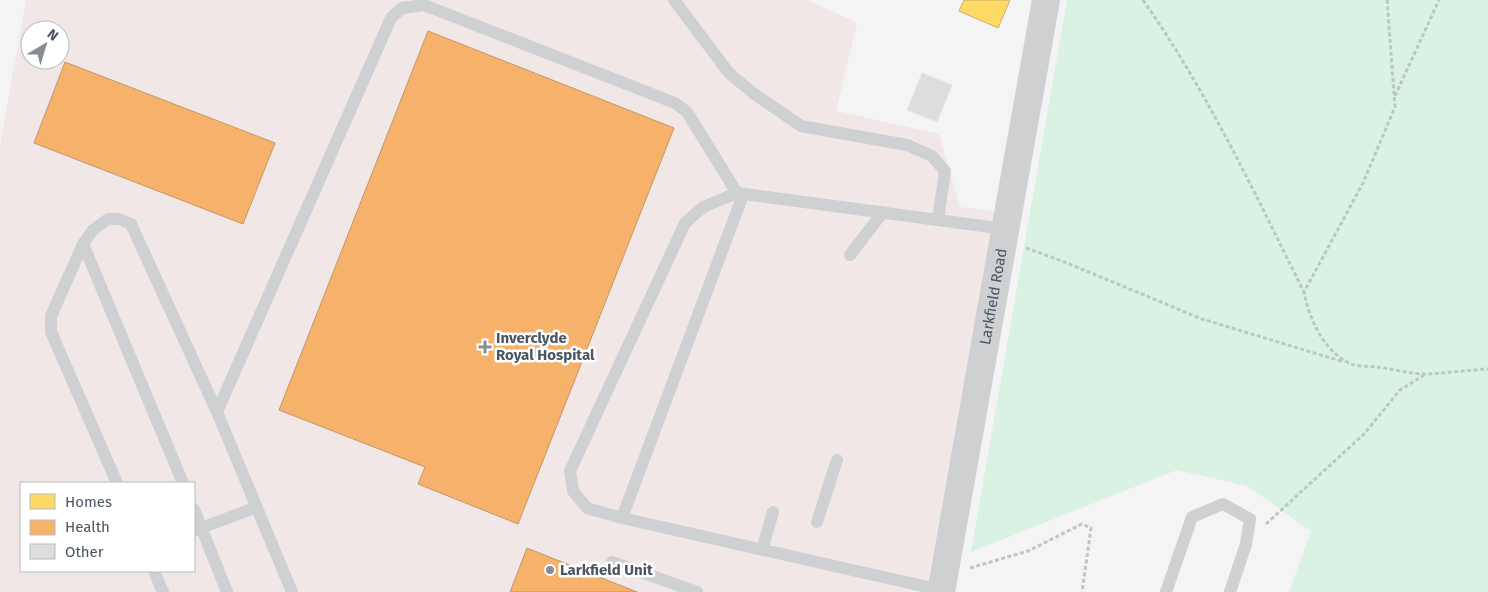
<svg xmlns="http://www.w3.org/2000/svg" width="1488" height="592" viewBox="0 0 1488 592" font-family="'Fira Sans',sans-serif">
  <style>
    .medical { fill: #f1e7e6; fill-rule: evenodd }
    .green { fill: #d9f2e3 }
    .homes { fill: #ffd966; stroke: #c9b264 }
    .health { fill: #f6b26b; stroke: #c29668 }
    .building { fill: #ddddde; stroke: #e5e6e7 }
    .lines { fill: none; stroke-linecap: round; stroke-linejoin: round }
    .path { stroke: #bcc7c4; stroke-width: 3; stroke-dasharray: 4 2.5; stroke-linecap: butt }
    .service { stroke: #ced0d2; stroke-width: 12 }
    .tertiary { stroke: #ced0d2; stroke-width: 28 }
    .poi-dot { fill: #868d94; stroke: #fff; stroke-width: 2 }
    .labels { text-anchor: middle; stroke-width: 5; stroke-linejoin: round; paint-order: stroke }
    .street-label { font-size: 15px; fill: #4a5661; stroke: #fff }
    .poi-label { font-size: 15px; font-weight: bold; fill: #4a5661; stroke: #fff; text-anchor: start }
  </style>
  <rect width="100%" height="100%" fill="#f4f4f4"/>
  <!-- medical -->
  <path class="medical" d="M26 0H808L857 23 836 111 939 134 960 207 995 211 926 592H0V145ZM30 30H60V60H30ZM21 483H194V571H21Z"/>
  <!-- green -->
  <path class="green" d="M1067 0H1488V592H1289L1311 531 1247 486 1177 470 971 552Z"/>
  <!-- homes -->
  <path class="homes" d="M964 0H1010L998 28 959 11Z"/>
  <!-- health -->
  <path class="health" d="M428 31 674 128 518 524 418 484 425 467 279 410Z
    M65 62 275 143 243 224 34 143Z
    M527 548 637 592H510Z"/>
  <!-- building -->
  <path class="building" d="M922 73 952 85 937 122 907 110Z"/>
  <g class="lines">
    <!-- path -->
    <path class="path" d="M1143 0C1207 91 1254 192 1304 292
      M1387 0 1395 107 1363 183 1304 292C1309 318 1322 348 1347 362 1354 367 1368 366 1377 367 1393 369 1410 374 1427 374 1447 373 1467 370 1488 369
      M1395 96 1439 0
      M1026 248 1062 261 1202 319 1344 362
      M1266 524 1364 434 1400 390 1424 375
      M970 568 1028 551 1082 524 1091 528 1082 592"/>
    <!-- service -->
    <path class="service" d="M674 0 729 73 753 93 801 126 907 145 932 156 945 171 938 220
      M737 193 703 207 685 223 570 471 573 491 587 508 622 518 941 590
      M83 244 183 483
      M850 255 883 212
      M117 483 51 332V316L83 244 93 230 108 219H119L131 224 217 412
      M194 509 227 592
      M622 518 743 195
      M817 522 837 460
      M196 530 257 507
      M762 550 773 512
      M612 562 697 592
      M154 571 163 592
      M292 592 217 412 391 18 402 8 424 5 675 103 687 112 737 193 1005 229
      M1166 592 1192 517 1223 504 1250 519 1246 544 1230 592"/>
    <!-- tertiary -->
    <path class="tertiary" id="s1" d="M941 592 1046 0"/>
  </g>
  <!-- markers -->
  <g class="poi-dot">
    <path d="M482.5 339.5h5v5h5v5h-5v5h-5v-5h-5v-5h5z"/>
    <circle cx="550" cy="570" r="5"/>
  </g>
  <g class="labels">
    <!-- street labels -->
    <g class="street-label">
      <text dy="5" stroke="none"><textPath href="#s1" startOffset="300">Larkfield Road</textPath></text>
    </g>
    <!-- poi labels -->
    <g class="poi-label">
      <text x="496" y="343">Inverclyde<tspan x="496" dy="17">Royal Hospital</tspan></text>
      <text x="560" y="575">Larkfield Unit</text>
    </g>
  </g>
  <!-- legend -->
  <rect x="20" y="482" width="175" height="90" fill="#ffffff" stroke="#b7bbc0"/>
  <rect x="30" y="494" width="25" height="15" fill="#ffd966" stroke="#b7bbc0"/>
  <text x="65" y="507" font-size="15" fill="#4a5661">Homes</text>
  <rect x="30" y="520" width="25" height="15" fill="#f6b26b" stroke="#b7bbc0"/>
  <text x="65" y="532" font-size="15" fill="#4a5661">Health</text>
  <rect x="30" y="544" width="25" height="15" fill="#ddddde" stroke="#b7bbc0"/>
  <text x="65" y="557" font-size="15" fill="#4a5661">Other</text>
  <!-- north arrow -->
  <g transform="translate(45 45) rotate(38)"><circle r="24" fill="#ffffff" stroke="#b7bbc0"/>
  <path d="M0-4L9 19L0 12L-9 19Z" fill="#868d94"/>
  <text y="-8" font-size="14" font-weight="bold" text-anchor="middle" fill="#4a5661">N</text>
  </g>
</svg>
